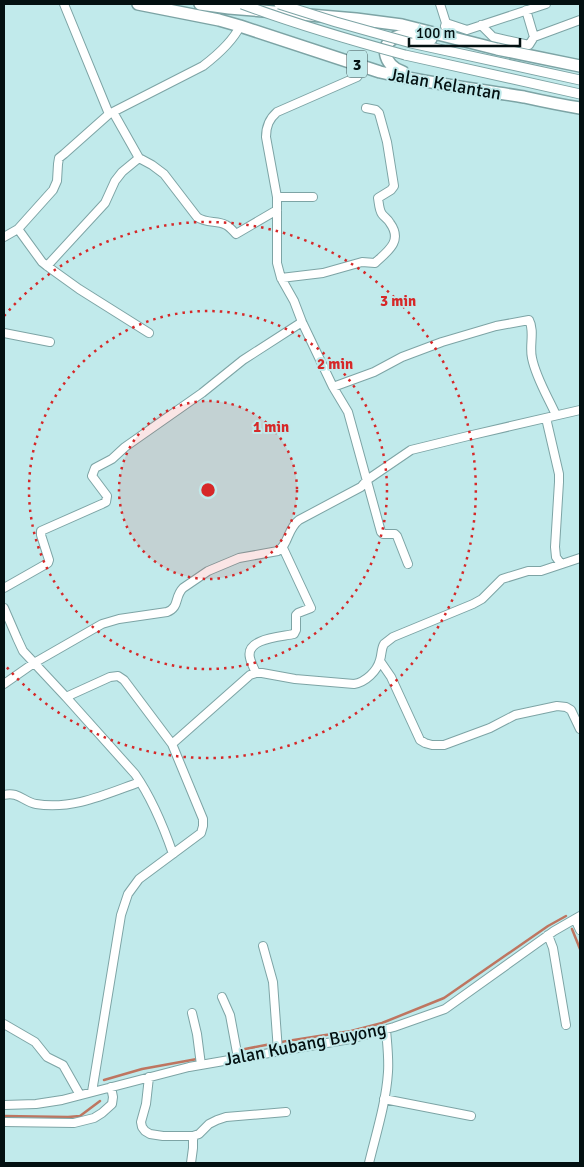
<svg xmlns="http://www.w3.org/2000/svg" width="584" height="1167" viewBox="0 0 584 1167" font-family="Signika,sans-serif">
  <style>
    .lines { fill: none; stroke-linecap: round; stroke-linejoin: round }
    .stream { stroke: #be7560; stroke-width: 2.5 }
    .minor-casing { stroke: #7da4a5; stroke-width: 10 }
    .major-casing { stroke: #7da4a5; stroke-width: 11 }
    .highway-casing { stroke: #7da4a5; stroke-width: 14 }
    .minor { stroke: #fff; stroke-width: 8 }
    .major { stroke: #fff; stroke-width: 9 }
    .highway { stroke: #fff; stroke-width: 11 }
    .major-bridge-casing { stroke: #7da4a5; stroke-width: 11; stroke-linecap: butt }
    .major-bridge { stroke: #fff; stroke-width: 9 }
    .ring { fill: none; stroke: #d62828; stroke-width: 2.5; stroke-dasharray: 2.5 5 }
    .labels { text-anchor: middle; stroke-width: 4; stroke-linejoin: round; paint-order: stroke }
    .shield { fill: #c1eaeb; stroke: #3c5152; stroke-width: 1 }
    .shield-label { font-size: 16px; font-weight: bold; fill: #031011 }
    .street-label { font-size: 18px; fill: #031011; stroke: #c1eaeb }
    .centre { fill: #d62828; stroke: #c1eaeb; stroke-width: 2.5 }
    .ring-label { font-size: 15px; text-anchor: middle; font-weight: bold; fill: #d62828; stroke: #c1eaeb; stroke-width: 4; stroke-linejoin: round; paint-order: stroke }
  </style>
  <rect width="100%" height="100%" fill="#c1eaeb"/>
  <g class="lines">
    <!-- stream -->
    <path class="stream" d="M572 929 580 949
      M281 1042 351 1031 382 1023 444 998 548 926 566 916
      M245 1049 271 1044
      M104 1080 142 1069 197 1059
      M4 1116 68 1117 80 1116 100 1101"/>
    <defs>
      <path id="minor" d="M64 4 66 9 109 114
        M440 4 446 23 445 26
        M446 23 467 30 546 4
        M481 25 493 37 529 45 534 37 526 10
        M534 37 580 20
        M363 66 360 73 357 77 277 112C269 119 266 126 266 137L277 197V263L281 278 294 301 302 322 333 387 348 412 381 532 383 534H395L397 536 408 564
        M113 112 139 158 152 165 164 174 197 217C207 224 217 220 226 225 230 227 233 231 236 234L277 210
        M277 197H313
        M18 229 42 262 47 266 79 289 149 333
        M4 237 18 229 53 190 57 181 58 164 59 158 64 154 109 114 203 66C216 56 233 41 240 26
        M47 266 105 203 115 181 122 172 139 158
        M281 278 323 273 362 262 375 263C388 251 403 241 390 223 388 219 384 217 382 214 379 210 379 203 378 198L391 190 394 186 387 142 379 113 376 110 366 108
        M4 333 50 342
        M333 387 374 372 402 357 442 342 496 326 529 320C535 331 529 346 532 358 536 378 548 397 556 415
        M546 418 559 474V482L555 547 556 557 561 564
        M4 588 48 563 49 560 41 535V531L102 504 106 502 107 496 92 476 95 468 112 459 125 447 202 393 243 360 302 322
        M4 608 17 638 23 651 66 697 110 677 118 676 124 680 172 744 203 819V826L201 833 139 879 128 894 121 915 92 1092
        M380 661 391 677 420 740 425 743 432 745H444L490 728 515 715 557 706 566 707 571 710 580 729
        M256 673C254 668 251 663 250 658 245 638 281 637 294 634L296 630V615L298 613 311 608 283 548
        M4 684 34 663 102 624 119 619 167 612C180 607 174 597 183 588L208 571 239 558 278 551C289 544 287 529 299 520L361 487 367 480 411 450 468 436 580 410
        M66 697 135 774C151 797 164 828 173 854
        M172 744 250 675 256 673H262L295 679 354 684C366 682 377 671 380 660 382 654 381 649 384 644L393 637 473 604 482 599 502 579 528 571H541L580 558
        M4 795C18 791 24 802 36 804 73 810 106 794 140 782
        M575 919 580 930
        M548 935 553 948 566 1025
        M263 946 273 982 278 1051
        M222 997 230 1015 238 1058
        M192 1013 197 1034 201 1065
        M4 1024 35 1042 47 1057 63 1065 80 1095
        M149 1077 146 1104 141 1122 142 1127 145 1131 150 1134 163 1136H193L199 1134 209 1124 217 1120 226 1117 286 1112
        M384 1099 471 1116
        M4 1105 36 1104 62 1100 189 1067 350 1039 394 1027 445 1009 554 931 580 916
        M4 1122 74 1123 94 1118 102 1113 112 1104 113 1097 111 1087
        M191 1163 193 1148V1136
        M369 1163C376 1134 386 1103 388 1072 389 1058 387 1043 386 1029"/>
      <path id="major" d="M411 43 580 80
        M405 55 580 94"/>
      <path id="highway" d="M138 4 219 20 240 26 380 72C427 83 475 89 524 97 542 101 561 105 580 108
        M200 4 229 8 356 19 402 25 497 49 580 66
        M403 72C383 66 378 42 399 36 409 33 421 37 431 39"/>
    </defs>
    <!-- minor casing -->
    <use href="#minor" class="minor-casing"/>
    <!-- major casing -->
    <use href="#major" class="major-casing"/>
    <!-- highway casing -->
    <use href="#highway" class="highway-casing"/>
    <!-- minor -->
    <use href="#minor" class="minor"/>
    <!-- major -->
    <use href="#major" class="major"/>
    <!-- highway -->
    <use href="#highway" class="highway"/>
    <defs>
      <path id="major-bridge" d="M242 4C295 24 350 40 405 55
        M279 4 336 22 411 43"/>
    </defs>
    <!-- major-bridge casing -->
    <use href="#major-bridge" class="major-bridge-casing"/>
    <!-- major-bridge -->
    <use href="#major-bridge" class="major-bridge"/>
  </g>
  <!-- distance rings -->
  <circle cx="208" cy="490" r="89" fill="#d62828" fill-opacity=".12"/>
  <g class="ring">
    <circle cx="208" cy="490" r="89"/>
    <circle cx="208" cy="490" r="179"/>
    <path d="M4 316A268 268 0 1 1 4 664"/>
  </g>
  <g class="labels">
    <!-- shield labels -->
    <rect class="shield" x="347" y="50.5" width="20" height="27" rx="4"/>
    <g class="shield-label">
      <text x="357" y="70">3</text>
    </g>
    <!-- street labels -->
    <g class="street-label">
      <text transform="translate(445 84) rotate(10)" y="6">Jalan Kelantan</text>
      <text transform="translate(305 1044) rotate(-11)" y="6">Jalan Kubang Buyong</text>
    </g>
  </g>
  <circle cx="208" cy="490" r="8" class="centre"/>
  <g class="ring-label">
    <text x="398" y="306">3 min</text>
    <text x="335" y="369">2 min</text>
    <text x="271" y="432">1 min</text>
  </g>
  <!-- border -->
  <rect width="584" height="1167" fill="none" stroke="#031011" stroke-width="10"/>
  <!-- scale -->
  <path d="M409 38v8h111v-8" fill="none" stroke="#031011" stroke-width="2.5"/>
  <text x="416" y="38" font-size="15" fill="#031011" stroke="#c1eaeb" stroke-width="4" paint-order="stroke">100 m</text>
</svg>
